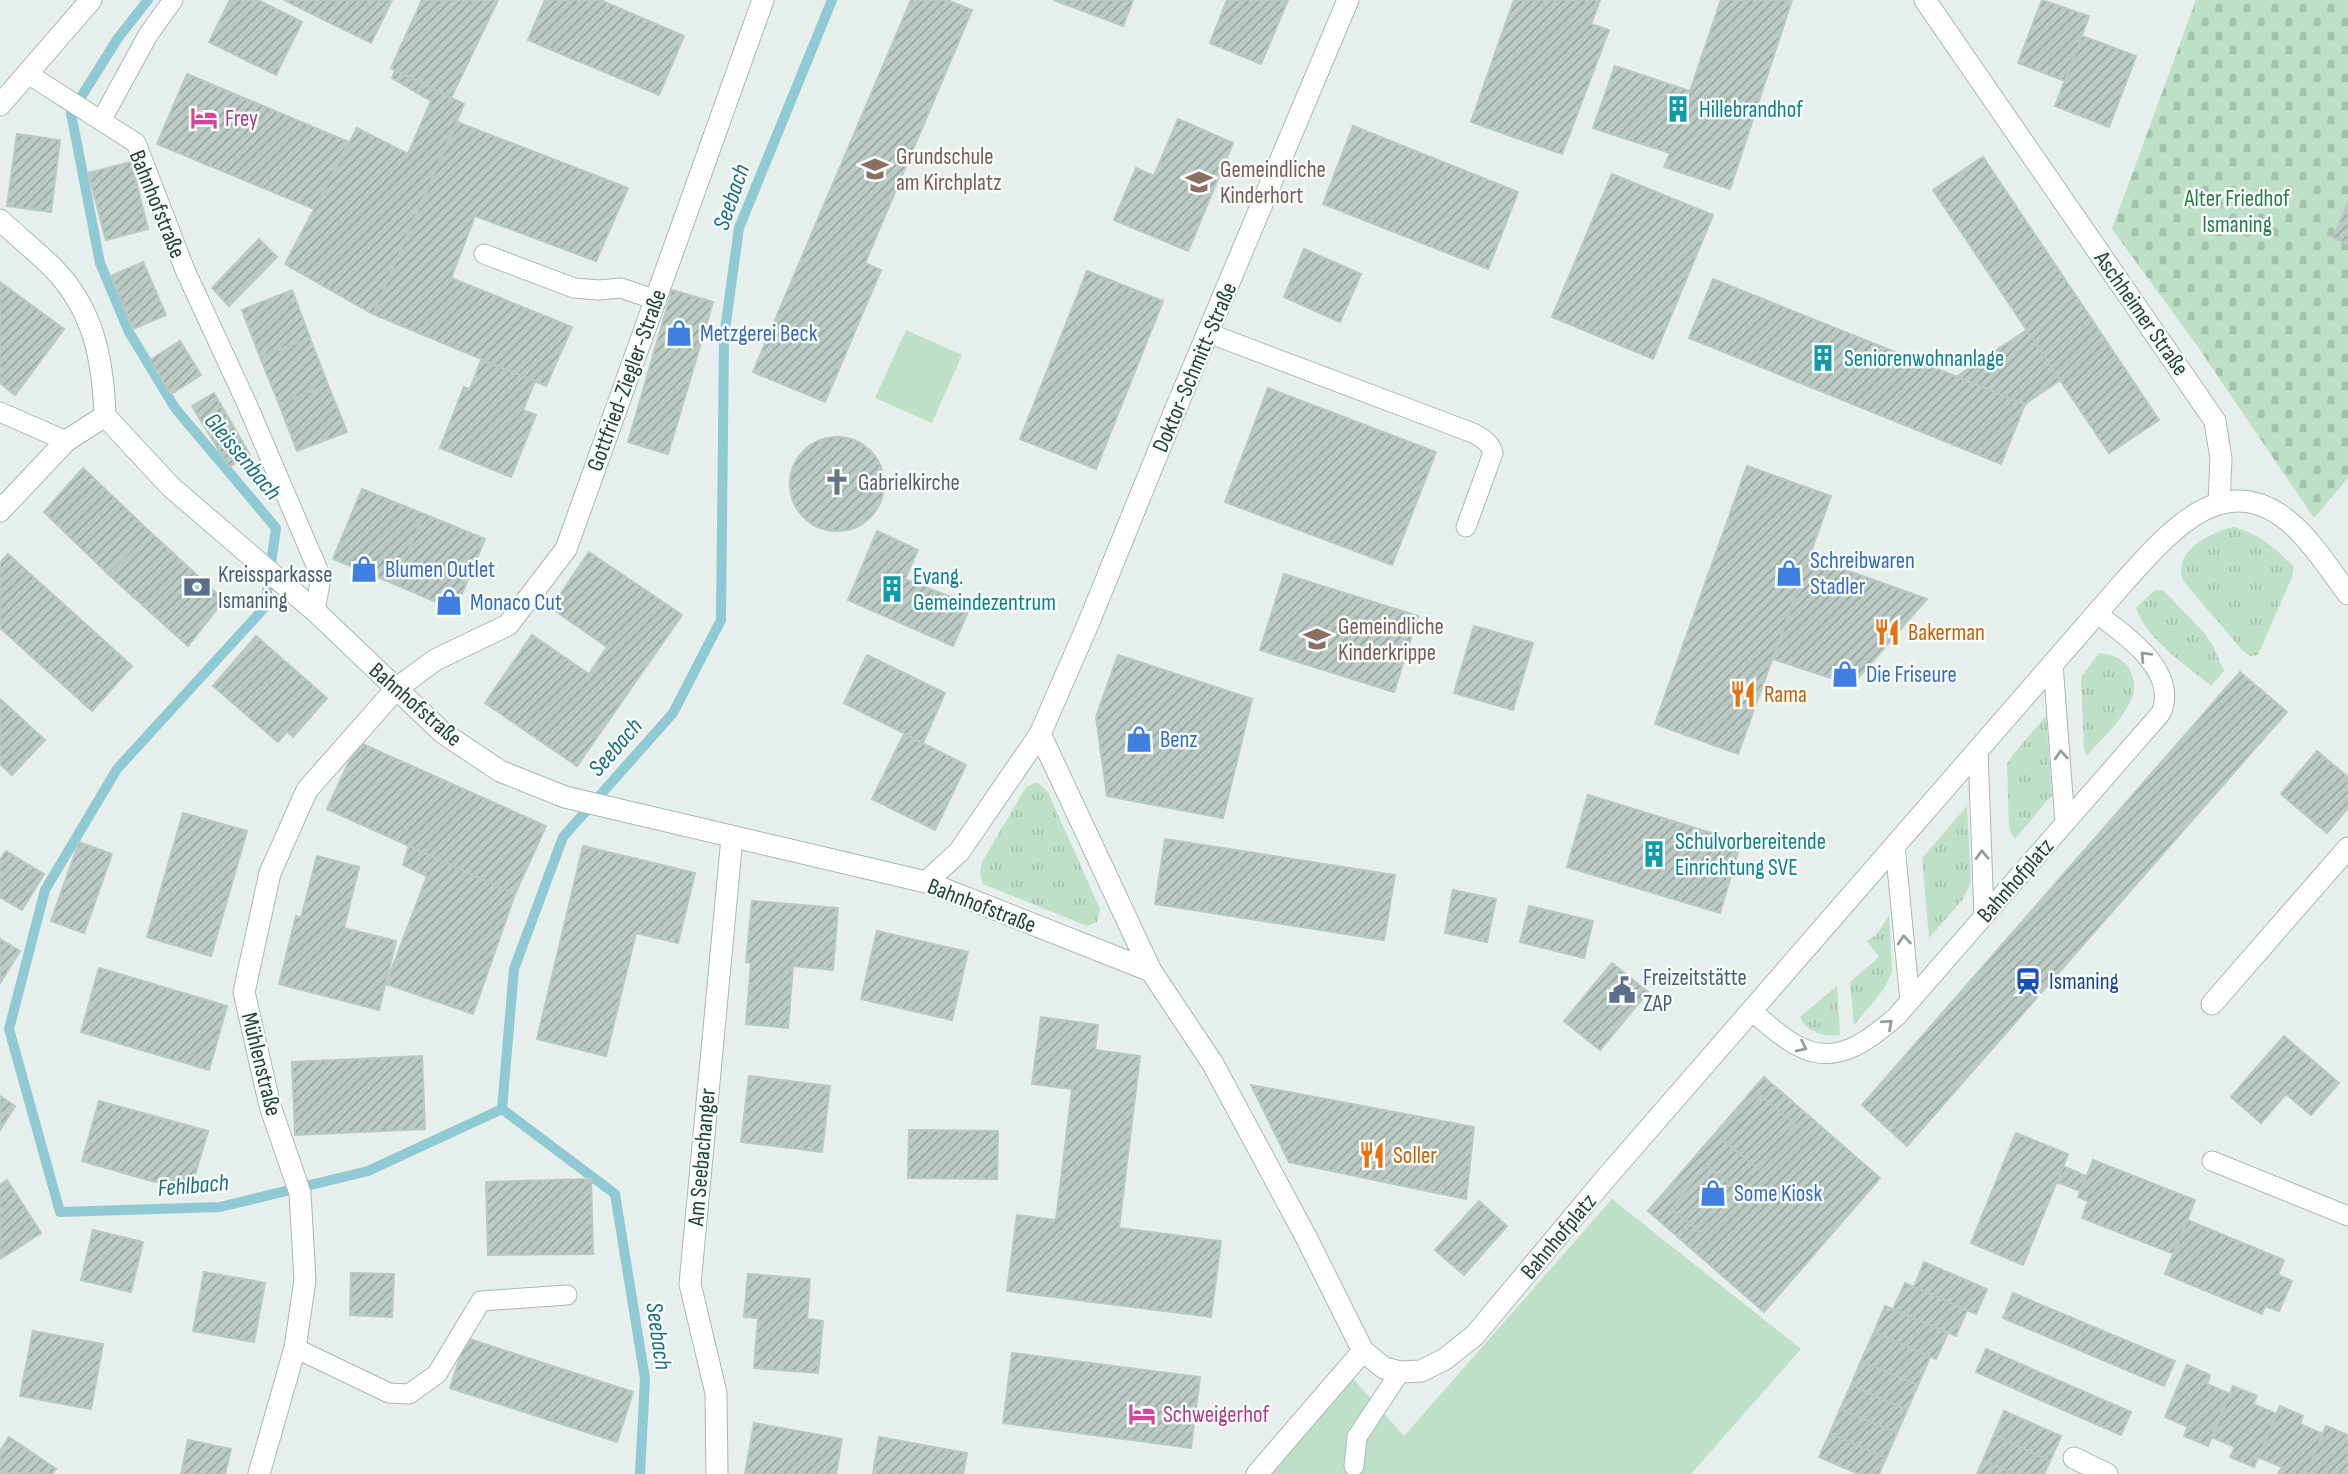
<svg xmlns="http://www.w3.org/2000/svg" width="2348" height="1474" viewBox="0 0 2348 1474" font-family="'Sofia Sans Condensed',sans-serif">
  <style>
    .grass { fill: url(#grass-tufts) }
    .cemetery { fill: url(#cemetery-stones) }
    .park { fill: #bfe0c8 }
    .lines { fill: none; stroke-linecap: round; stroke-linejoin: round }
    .stream { stroke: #8ec9d4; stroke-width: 10 }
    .building { fill: url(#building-hatch); stroke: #b8c9c2; stroke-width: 2 }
    .lane-casing { stroke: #a8b8b2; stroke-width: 21 }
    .street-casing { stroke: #a8b8b2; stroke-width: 23 }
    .lane { stroke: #fff; stroke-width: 19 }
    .street { stroke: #fff; stroke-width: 21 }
    .oneway { stroke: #92a09c }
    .labels { text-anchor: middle; stroke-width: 5; stroke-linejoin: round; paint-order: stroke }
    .culture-label { font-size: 23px; fill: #0d838f; stroke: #f7fbf9; text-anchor: start }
    .hotel-label { font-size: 23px; fill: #b23c85; stroke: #f7fbf9; text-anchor: start }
    .education-label { font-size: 23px; fill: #785e54; stroke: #f7fbf9; text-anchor: start }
    .park-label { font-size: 23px; fill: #2d7a4b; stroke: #f7fbf9 }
    .street-label { font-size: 23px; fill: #24423a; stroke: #f7fbf9 }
    .shop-label { font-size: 23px; fill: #366cbe; stroke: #f7fbf9; text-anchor: start }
    .worship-label { font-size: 23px; fill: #5b616d; stroke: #f7fbf9; text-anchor: start }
    .service-label { font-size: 23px; fill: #4e5e75; stroke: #f7fbf9; text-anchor: start }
    .food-label { font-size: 23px; fill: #c56008; stroke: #f7fbf9; text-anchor: start }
    .transit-label { font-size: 23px; fill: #164399; stroke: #f7fbf9; text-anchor: start }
    .water-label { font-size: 24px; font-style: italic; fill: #1c6f80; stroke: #f7fbf9 }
  </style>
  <defs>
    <pattern id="grass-tufts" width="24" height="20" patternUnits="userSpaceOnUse" patternTransform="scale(1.75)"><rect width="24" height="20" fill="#bfe0c8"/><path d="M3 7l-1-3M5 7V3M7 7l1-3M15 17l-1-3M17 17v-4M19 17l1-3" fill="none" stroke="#a4c1ad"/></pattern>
    <pattern id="cemetery-stones" width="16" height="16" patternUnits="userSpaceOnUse" patternTransform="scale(1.75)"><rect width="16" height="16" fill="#bfe0c8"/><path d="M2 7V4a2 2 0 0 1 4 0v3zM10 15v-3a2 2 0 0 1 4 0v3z" fill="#a4c1ad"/></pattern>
    <pattern id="building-hatch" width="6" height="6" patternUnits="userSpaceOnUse" patternTransform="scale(1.75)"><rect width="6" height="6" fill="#bbcac4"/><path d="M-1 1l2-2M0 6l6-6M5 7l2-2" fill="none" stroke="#98a6a0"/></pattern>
  </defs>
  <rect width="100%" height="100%" fill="#e6efeb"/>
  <!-- grass -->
  <path class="grass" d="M2234 527C2260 534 2275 548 2294 567L2292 577 2258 655 2250 656 2242 650 2184 582C2170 552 2210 532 2234 527Z
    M2155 590H2162L2168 595 2205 634 2213 646 2224 671 2211 686C2184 663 2148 641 2136 608Z
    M2099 653C2111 654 2120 657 2128 667 2150 698 2106 733 2087 756L2084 749 2081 677Z
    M2046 716 2052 795 2015 839 2009 828 2007 764 2012 756Z
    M1037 782 1048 792 1100 909 1097 922 1087 926 983 884 980 874 982 862 1026 787Z
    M1967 806 1971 882 1963 899 1929 938 1922 858Z
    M1889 915 1892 972 1884 989 1854 1025 1850 982 1879 957 1867 941 1877 934Z
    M1837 986 1840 1035C1825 1038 1806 1032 1800 1017Z"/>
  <!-- cemetery -->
  <path class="cemetery" d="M2196 0H2348V478L2314 518 2196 344 2112 229Z"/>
  <!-- park -->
  <path class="park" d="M906 330 962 355 932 423 875 398Z
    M1612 1199 1801 1349 1691 1474H1264L1351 1376 1404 1436Z"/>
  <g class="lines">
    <!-- stream -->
    <path class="stream" d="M148 0 118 38 71 113 100 263 129 332 175 408 276 528 265 607 117 769 45 890 9 1029 60 1212 220 1207 368 1171 502 1109
      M640 1474 645 1379 615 1194 502 1109 514 969 563 837 673 713 721 620 724 337 739 228 832 0"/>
  </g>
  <!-- building -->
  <path class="building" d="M230 0H258L302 22 276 75 209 42Z
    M284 0H392L371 43Z
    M422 0H498L451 98 391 68Z
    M545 0H600L684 36 659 95 528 40Z
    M911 0H947L972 10 865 263 881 270 825 402 753 372Z
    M1054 0H1133L1123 26Z
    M1227 0H1288L1261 64 1210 43Z
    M1514 0H1600L1591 24 1609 30 1562 154 1471 122Z
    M1721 0H1792L1730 189 1664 167 1670 153 1593 128 1615 66 1690 91Z
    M2042 0 2089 16 2065 81 2018 63Z
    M2082 36 2136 56 2109 127 2055 106Z
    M395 70 464 104 373 314 285 264 357 128 408 154 431 101 392 78Z
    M187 74 349 142 314 209 157 144Z
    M1178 119 1233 143 1188 251 1114 220 1136 168 1154 176Z
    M457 122 628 188 596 261 475 216 451 278 572 327 546 386 373 314Z
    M1353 126 1518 192 1488 269 1323 204Z
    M17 134 60 140 51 212 7 206Z
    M1983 157 2159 420 2109 453 1933 190Z
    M131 162 148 229 106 240 88 173Z
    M1612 174 1713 215 1653 359 1552 317Z
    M2348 202V244L2333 238Z
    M259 239 277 257 229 306 212 288Z
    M1304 249 1361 274 1340 322 1284 297Z
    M143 262 166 315 133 329 111 276Z
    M1087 271 1163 301 1096 469 1020 439Z
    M1713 279 2025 404 2001 464 1689 338Z
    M0 282 64 329 15 395 0 383Z
    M292 290 310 338 260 357 242 310Z
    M672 290 713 302 668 454 628 442Z
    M2027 330 2060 380 2025 404 1956 377Z
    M310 338 328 385 279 404 260 357Z
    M180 341 201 375 171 394 150 360Z
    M481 360 535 381 523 410 536 415 511 477 440 448 464 387 470 389Z
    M328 385 347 432 297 451 279 404Z
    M1268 388 1436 452 1392 565 1225 502Z
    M214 393 250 455 229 467 192 406Z
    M790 484a47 47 0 1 1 94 0a47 47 0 1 1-94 0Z
    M1747 466 1831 496 1738 754 1655 724Z
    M83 468 148 530 109 575 44 512Z
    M362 489 424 514 394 584 333 559Z
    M424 514 485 539 455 610 394 584Z
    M148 530 224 600 188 646 109 575Z
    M877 531 918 550 905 579 971 605 953 646 848 600Z
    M589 552 682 615 577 766 485 703 532 635 589 674 607 647 551 608Z
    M8 554 132 666 92 711 0 628V563Z
    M1809 557 1927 599 1852 685 1773 659Z
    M1284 574 1418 616 1394 692 1260 650Z
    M1474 626 1533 643 1513 710 1454 693Z
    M256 636 327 698 293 737 287 731 278 742 213 686Z
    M867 655 945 693 923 743 844 703Z
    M1118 655 1252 699 1223 818 1107 796 1096 717Z
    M2240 672 2287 712 1907 1146 1862 1105Z
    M0 699 45 740 12 775 0 764Z
    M904 734 966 765 935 830 872 799Z
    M358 742 546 826 515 894 327 809Z
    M2317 751 2348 777V808L2327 833 2281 794Z
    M1588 795 1741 842 1720 913 1567 867Z
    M183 813 247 831 211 956 147 937Z
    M1165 839 1395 875 1384 940 1155 904Z
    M79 842 112 854 84 933 51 921Z
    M409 846 515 894 473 1014 386 984 427 876 403 865Z
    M583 846 695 873 678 943 636 933 606 1056 537 1039Z
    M6 851 44 874 22 910 0 897V860Z
    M317 856 359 867 344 928 396 941 379 1010 279 984 296 916 301 918Z
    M1453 890 1496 899 1487 942 1445 933Z
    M752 901 838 908 833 970 793 966 788 1028 746 1024 751 963 746 962Z
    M1529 906 1593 921 1584 958 1520 942Z
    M877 931 968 952 952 1020 861 999Z
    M0 939 20 951 0 983Z
    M1612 963 1648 992 1600 1050 1564 1021Z
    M99 968 227 1006 209 1070 81 1032Z
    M1041 1017 1098 1025 1095 1050 1140 1056 1119 1228 1221 1241 1211 1317 1007 1291 1017 1215 1056 1220 1072 1089 1032 1084Z
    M2284 1036 2339 1083 2311 1115 2286 1094 2261 1123 2231 1097Z
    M422 1056 425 1129 295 1135 292 1062Z
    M749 1076 830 1086 822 1152 741 1142Z
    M1764 1077 1880 1178 1764 1312 1648 1211Z
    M1251 1085 1474 1127 1466 1199 1289 1162Z
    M0 1096 15 1106 0 1130Z
    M1761 1096 1795 1124 1759 1169 1724 1141Z
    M99 1101 208 1131 190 1192 82 1161Z
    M909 1130 998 1131 997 1179 908 1178Z
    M2016 1133 2068 1154 2023 1265 1971 1243Z
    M2093 1160 2195 1200 2174 1254 2082 1218 2088 1201 2078 1197Z
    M1706 1165 1738 1190 1703 1234 1671 1209Z
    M2063 1166 2086 1176 2080 1191 2057 1182Z
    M591 1179 593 1254 488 1255 486 1182Z
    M7 1180 41 1233 0 1259V1185Z
    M1479 1201 1507 1226 1464 1275 1435 1250Z
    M2187 1220 2284 1260 2278 1275 2292 1281 2279 1311 2265 1306 2262 1314 2165 1274Z
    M93 1230 143 1242 131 1292 81 1280Z
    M1924 1262 1987 1289 1976 1314 1914 1287Z
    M204 1272 265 1283 254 1342 193 1331Z
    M351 1273 394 1274 392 1317 350 1315Z
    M748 1274 810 1279 807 1319 823 1321 818 1373 754 1368 758 1318 744 1317Z
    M1905 1283 1967 1310 1956 1336 1893 1309Z
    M2013 1293 2175 1361 2164 1386 2003 1318Z
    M1885 1306 1948 1333 1936 1359 1874 1332Z
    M33 1331 103 1344 91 1409 20 1396Z
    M1874 1332 1930 1357 1918 1385 1861 1361Z
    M466 1338 633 1392 617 1442 450 1388Z
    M1986 1349 2131 1412 2121 1435 1976 1372Z
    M1012 1353 1200 1377 1191 1448 1003 1423Z
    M1861 1361 1918 1385 1907 1410 1851 1385Z
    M2187 1365 2210 1375 2207 1384 2230 1394 2208 1446 2184 1436 2188 1427 2165 1417Z
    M1851 1385 1907 1410 1897 1433 1840 1409Z
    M2233 1386 2257 1396 2253 1404 2277 1414 2254 1467 2230 1457 2235 1447 2211 1437Z
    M2280 1406 2303 1416 2300 1424 2323 1434 2306 1474H2278L2282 1467 2258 1457Z
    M1840 1409 1897 1433 1886 1458 1830 1433Z
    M2004 1411 2061 1436 2050 1461 1994 1435Z
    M754 1423 842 1439 836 1474H745Z
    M2326 1426 2348 1435V1474H2306Z
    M1830 1433 1886 1458 1879 1474H1859L1819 1457Z
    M1994 1435 2050 1461 2044 1474H2014L1983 1460Z
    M9 1437 56 1469 52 1474 0 1473V1451Z
    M879 1437 967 1453 963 1474H873Z
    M188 1440 231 1449 225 1474H181Z
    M1983 1460 2014 1474H1977Z"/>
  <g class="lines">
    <defs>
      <path id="lane" d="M28 74 136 143 185 270 247 404 321 577 315 611
        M101 121 148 35 173 0
        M484 254 574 288 599 290 621 288 656 300
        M1208 333 1473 433C1482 438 1490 442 1493 453L1466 527
        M0 412 66 441
        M2053 664 2065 823
        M1978 751 1984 916
        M1895 846 1910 1001
        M1751 1011C1766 1022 1782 1039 1800 1047 1837 1066 1870 1040 1897 1016L2161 713C2179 672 2126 635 2097 614
        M2212 1161 2348 1216
        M295 1348 389 1393 409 1394 437 1374 481 1301 567 1295
        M1354 1466 1357 1437 1400 1372"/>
      <path id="street" d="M1925 0 2215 421 2221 459 2219 502
        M0 105 91 0
        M0 220C17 236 36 251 52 267 94 309 103 360 105 416L171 487 315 611 443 733 500 771 565 797 926 882 1151 971
        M0 511 66 441 105 416
        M1040 734 1151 971 1213 1064 1306 1237 1363 1351 1384 1368 1400 1372 1421 1371 1445 1359 1475 1335 1606 1178 2124 582C2170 531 2226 463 2295 527 2315 546 2331 571 2348 594
        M926 882 959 852 1040 734 1089 622 1174 413 1348 0
        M2212 1004 2348 848
        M2074 1458 2107 1474
        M259 1474 295 1348 305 1280 300 1193 270 1106 244 992 270 873 307 790 396 689 435 660 508 625 566 549 763 0
        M717 1474 716 1393 690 1284 732 838
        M1257 1474 1363 1351"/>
    </defs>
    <!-- lane casing -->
    <use href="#lane" class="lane-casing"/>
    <!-- street casing -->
    <use href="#street" class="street-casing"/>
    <!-- lane -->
    <use href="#lane" class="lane"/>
    <!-- street -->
    <use href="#street" class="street"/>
  </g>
  <!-- one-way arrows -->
  <defs><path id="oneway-chevron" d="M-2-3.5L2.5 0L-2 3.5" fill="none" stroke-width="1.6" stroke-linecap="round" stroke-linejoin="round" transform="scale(1.75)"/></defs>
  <g class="oneway">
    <use href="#oneway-chevron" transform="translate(2145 656) rotate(-133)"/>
    <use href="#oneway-chevron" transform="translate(2061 755) rotate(-94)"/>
    <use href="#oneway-chevron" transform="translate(1982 855) rotate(-92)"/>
    <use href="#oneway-chevron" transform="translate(1904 940) rotate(-95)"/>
    <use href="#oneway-chevron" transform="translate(1888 1024) rotate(-42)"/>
    <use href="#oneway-chevron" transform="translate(1802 1047) rotate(26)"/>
  </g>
  <!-- icons -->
  <defs>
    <symbol id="building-bare" viewBox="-9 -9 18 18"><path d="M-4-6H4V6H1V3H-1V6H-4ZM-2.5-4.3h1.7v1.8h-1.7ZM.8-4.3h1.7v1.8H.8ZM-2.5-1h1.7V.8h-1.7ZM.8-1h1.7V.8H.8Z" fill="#0f9aa8" stroke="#f7fbf9" stroke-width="2.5" paint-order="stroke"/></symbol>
    <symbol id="hotel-bare" viewBox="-9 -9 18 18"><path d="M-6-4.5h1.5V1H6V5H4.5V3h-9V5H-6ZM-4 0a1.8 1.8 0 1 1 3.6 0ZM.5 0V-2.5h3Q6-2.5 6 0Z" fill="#d1479c" stroke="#f7fbf9" stroke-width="2.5" paint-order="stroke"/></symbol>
    <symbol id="school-bare" viewBox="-9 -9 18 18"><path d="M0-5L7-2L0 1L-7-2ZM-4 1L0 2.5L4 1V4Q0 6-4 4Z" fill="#8d6e63" stroke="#f7fbf9" stroke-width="2.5" paint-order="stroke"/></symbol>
    <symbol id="shop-bare" viewBox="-9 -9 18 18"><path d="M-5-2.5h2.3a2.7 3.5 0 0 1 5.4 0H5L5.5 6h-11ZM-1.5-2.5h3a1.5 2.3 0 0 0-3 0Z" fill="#3f7fe0" stroke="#f7fbf9" stroke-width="2.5" paint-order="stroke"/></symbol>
    <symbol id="church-bare" viewBox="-9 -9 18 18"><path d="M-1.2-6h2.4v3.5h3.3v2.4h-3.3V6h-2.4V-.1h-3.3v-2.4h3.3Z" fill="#6b7280" stroke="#f7fbf9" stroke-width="2.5" paint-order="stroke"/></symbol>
    <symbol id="bank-bare" viewBox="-9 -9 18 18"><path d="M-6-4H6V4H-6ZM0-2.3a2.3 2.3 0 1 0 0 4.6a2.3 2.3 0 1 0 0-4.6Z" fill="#5c6f8a" stroke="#f7fbf9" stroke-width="2.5" paint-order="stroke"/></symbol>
    <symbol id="restaurant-bare" viewBox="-9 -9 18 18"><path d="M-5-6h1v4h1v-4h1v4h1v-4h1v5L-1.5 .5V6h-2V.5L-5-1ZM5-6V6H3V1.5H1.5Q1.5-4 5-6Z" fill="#e8710a" stroke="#f7fbf9" stroke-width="2.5" paint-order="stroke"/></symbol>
    <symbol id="station-bare" viewBox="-9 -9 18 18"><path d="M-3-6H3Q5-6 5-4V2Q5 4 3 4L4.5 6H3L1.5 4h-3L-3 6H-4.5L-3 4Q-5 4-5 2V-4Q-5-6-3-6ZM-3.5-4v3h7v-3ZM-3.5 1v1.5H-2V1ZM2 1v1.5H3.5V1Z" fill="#1a4fb4" stroke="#f7fbf9" stroke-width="2.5" paint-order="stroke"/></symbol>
    <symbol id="civic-bare" viewBox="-9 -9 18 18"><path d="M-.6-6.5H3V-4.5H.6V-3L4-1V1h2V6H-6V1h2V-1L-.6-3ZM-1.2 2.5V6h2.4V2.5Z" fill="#5c6f8a" stroke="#f7fbf9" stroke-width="2.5" paint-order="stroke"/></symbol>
  </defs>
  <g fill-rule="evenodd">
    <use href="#building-bare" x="1659" y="90" width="38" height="38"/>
    <use href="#hotel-bare" x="185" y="99" width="38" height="38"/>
    <use href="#school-bare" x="856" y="150" width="38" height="38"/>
    <use href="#school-bare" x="1180" y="163" width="38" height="38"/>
    <use href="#shop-bare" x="660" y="314" width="38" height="38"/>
    <use href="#building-bare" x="1804" y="339" width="38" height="38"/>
    <use href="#church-bare" x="818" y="463" width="38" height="38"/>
    <use href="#shop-bare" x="345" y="550" width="38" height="38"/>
    <use href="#shop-bare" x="1770" y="554" width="38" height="38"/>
    <use href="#bank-bare" x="178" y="568" width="38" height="38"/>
    <use href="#building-bare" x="873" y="570" width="38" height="38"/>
    <use href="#shop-bare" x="430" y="583" width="38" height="38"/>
    <use href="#restaurant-bare" x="1868" y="613" width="38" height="38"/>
    <use href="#school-bare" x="1298" y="620" width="38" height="38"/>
    <use href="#shop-bare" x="1826" y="655" width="38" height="38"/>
    <use href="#restaurant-bare" x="1724" y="675" width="38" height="38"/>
    <use href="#shop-bare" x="1120" y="720" width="38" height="38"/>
    <use href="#building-bare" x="1635" y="835" width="38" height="38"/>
    <use href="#station-bare" x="2009" y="962" width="38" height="38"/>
    <use href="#civic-bare" x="1603" y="971" width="38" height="38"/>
    <use href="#restaurant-bare" x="1353" y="1136" width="38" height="38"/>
    <use href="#shop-bare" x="1694" y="1174" width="38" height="38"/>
    <use href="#hotel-bare" x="1123" y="1395" width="38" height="38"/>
  </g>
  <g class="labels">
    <!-- culture labels -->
    <g class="culture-label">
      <text x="1699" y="117">Hillebrandhof</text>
      <text x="1844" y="366">Seniorenwohnanlage</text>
      <text x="913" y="584">Evang.<tspan x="913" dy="26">Gemeindezentrum</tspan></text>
      <text x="1675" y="849">Schulvorbereitende<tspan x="1675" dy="26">Einrichtung SVE</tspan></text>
    </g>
    <!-- hotel labels -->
    <g class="hotel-label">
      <text x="225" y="126">Frey</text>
      <text x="1163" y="1422">Schweigerhof</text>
    </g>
    <!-- education labels -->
    <g class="education-label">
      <text x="896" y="164">Grundschule<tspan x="896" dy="26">am Kirchplatz</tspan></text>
      <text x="1220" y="177">Gemeindliche<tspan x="1220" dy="26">Kinderhort</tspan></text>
      <text x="1338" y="634">Gemeindliche<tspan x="1338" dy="26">Kinderkrippe</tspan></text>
    </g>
    <!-- park labels -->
    <g class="park-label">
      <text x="2237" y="206">Alter Friedhof<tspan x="2237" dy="26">Ismaning</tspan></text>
    </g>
    <!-- street labels -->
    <g class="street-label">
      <text transform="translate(158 204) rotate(68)" y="8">Bahnhofstraße</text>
      <text transform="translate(2142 313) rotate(55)" y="8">Aschheimer Straße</text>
      <text transform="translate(1194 367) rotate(-67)" y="8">Doktor-Schmitt-Straße</text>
      <text transform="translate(626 380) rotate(-70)" y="8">Gottfried-Ziegler-Straße</text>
      <text transform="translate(416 704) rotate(41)" y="8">Bahnhofstraße</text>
      <text transform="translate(2015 880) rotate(-49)" y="8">Bahnhofplatz</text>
      <text transform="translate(982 905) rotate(21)" y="8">Bahnhofstraße</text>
      <text transform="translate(262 1064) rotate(76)" y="8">Mühlenstraße</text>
      <text transform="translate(701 1157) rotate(-85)" y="8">Am Seebachanger</text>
      <text transform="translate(1558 1236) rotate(-50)" y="8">Bahnhofplatz</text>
    </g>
    <!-- shop labels -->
    <g class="shop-label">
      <text x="700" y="341">Metzgerei Beck</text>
      <text x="1810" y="568">Schreibwaren<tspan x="1810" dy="26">Stadler</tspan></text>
      <text x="385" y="577">Blumen Outlet</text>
      <text x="470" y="610">Monaco Cut</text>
      <text x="1866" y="682">Die Friseure</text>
      <text x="1160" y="747">Benz</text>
      <text x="1734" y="1201">Some Kiosk</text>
    </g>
    <!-- worship labels -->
    <g class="worship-label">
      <text x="858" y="490">Gabrielkirche</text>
    </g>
    <!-- service labels -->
    <g class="service-label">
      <text x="218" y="582">Kreissparkasse<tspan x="218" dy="26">Ismaning</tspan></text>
      <text x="1643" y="985">Freizeitstätte<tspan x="1643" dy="26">ZAP</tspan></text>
    </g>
    <!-- food labels -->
    <g class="food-label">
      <text x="1908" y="640">Bakerman</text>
      <text x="1764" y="702">Rama</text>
      <text x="1393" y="1163">Soller</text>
    </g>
    <!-- transit labels -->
    <g class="transit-label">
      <text x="2049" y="989">Ismaning</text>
    </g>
    <!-- water labels -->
    <g class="water-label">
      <text transform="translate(731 197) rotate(-71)" y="8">Seebach</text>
      <text transform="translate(243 456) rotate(50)" y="8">Gleissenbach</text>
      <text transform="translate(615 747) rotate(-49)" y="8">Seebach</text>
      <text transform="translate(193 1185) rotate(-5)" y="8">Fehlbach</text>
      <text transform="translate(659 1336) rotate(82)" y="8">Seebach</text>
    </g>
  </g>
</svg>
